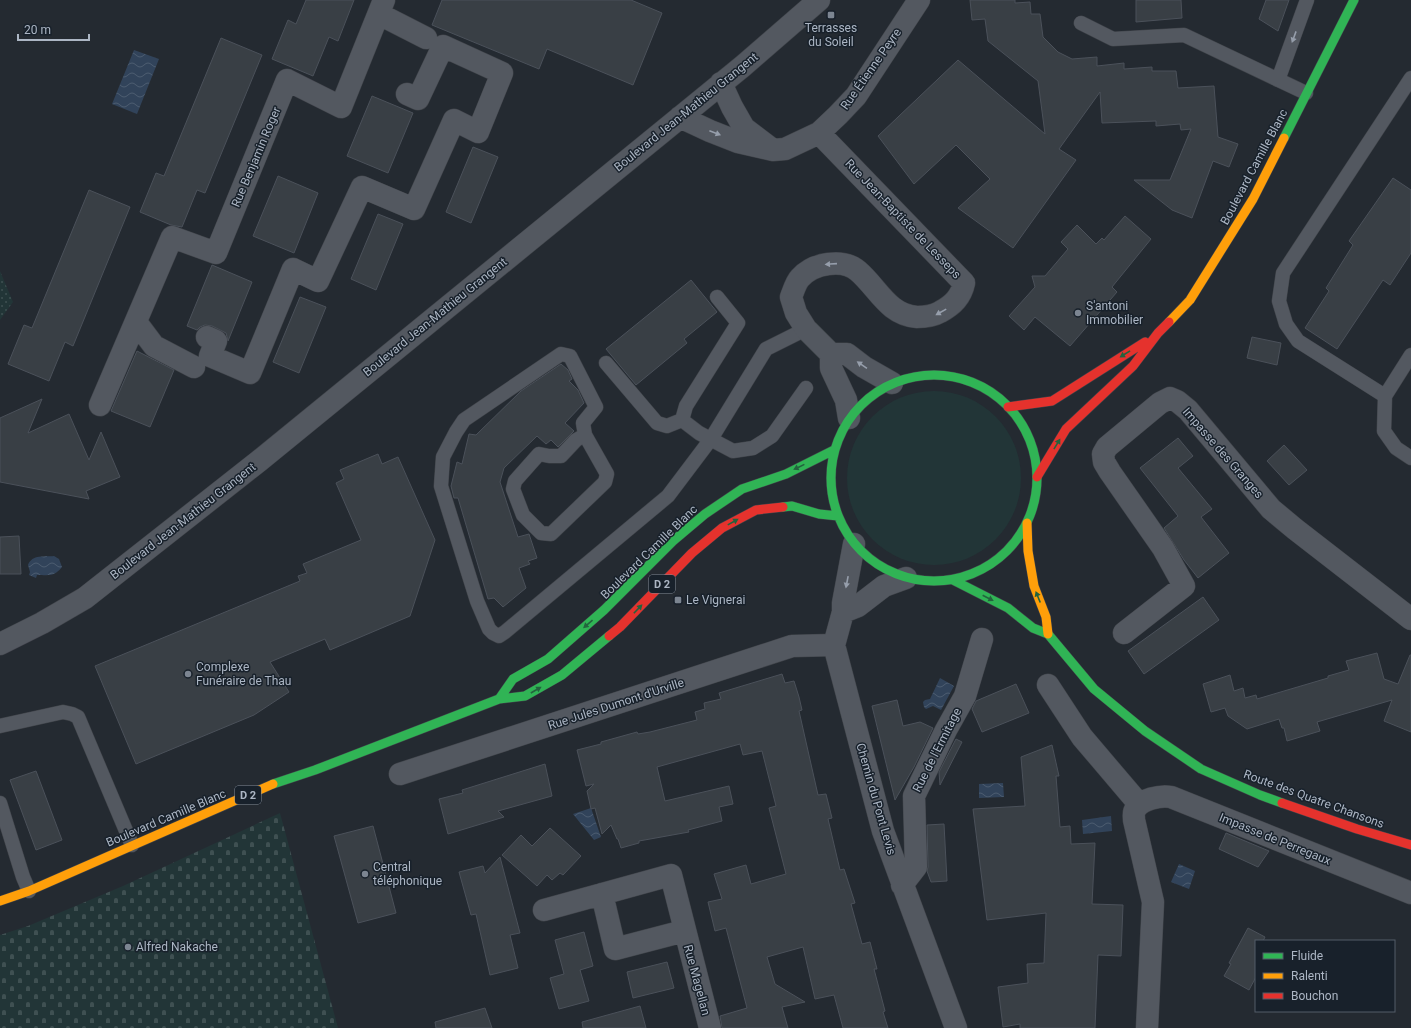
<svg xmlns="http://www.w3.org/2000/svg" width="1411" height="1028" viewBox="0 0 1411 1028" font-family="Roboto,sans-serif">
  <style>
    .green { fill: #223537 }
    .cemetery { fill: url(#cemetery-stones) }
    .park { fill: url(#park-dots) }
    .water { fill: url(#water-waves) }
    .building { fill: #393f45; stroke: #4b515a }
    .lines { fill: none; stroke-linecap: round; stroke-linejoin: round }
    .lane-casing { stroke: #40444a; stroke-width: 15 }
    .street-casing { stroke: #40444a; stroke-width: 23 }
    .fast-casing { stroke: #40444a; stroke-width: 10 }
    .slow-casing { stroke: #40444a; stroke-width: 10 }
    .jam-casing { stroke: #40444a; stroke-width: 10 }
    .lane { stroke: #535860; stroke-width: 14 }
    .street { stroke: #535860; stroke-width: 22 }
    .fast { stroke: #30b455; stroke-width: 9 }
    .slow { stroke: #ff9f0a; stroke-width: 9 }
    .jam { stroke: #e5322d; stroke-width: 9 }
    .oneway { fill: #969eab }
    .oneway2 { fill: #23633e }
    .poi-dot { fill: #7c8591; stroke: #18212b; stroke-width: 1.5 }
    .labels { text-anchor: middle; stroke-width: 3; stroke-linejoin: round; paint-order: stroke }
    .shield { fill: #18212b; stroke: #808996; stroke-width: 1 }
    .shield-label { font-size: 11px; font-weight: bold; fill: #acb6c4 }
    .poi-label { font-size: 12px; fill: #acb6c4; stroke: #18212b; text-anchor: start }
    .street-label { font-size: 12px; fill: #acb6c4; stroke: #18212b }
  </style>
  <defs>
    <pattern id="cemetery-stones" width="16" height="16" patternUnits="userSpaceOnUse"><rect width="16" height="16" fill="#223537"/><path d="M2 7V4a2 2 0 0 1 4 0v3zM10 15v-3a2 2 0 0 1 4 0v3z" fill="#3f5052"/></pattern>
    <pattern id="park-dots" width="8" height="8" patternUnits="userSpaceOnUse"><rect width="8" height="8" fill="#223537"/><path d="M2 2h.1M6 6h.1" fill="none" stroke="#3f5052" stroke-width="1.8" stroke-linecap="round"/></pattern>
    <pattern id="water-waves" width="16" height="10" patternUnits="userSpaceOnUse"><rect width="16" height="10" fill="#31435a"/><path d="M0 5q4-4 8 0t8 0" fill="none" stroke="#4c5c70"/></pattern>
  </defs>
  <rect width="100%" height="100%" fill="#242a31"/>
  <!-- green -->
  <path class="green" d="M847 478a87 87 0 1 1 174 0a87 87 0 1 1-174 0Z"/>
  <!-- cemetery -->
  <path class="cemetery" d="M280 813 338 1028H0V935L28 926 123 886Z"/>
  <!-- park -->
  <path class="park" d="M0 271 13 302 0 320Z"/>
  <!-- water -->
  <path class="water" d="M134 50 159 59 137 114 112 104Z
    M54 556 59 559 62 567C54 577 49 575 37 575L36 578 29 575 30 572 28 565C32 554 45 557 54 556Z
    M940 678 954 686 941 710 933 706 926 709 924 707 923 702 925 700 930 699Z
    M1003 783 1004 797 979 798V784Z
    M591 808 601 837 594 840 573 814Z
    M1111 816 1112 831 1083 834 1082 820Z
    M1179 864 1195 871 1189 889 1171 882Z"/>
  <!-- building -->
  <path class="building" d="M306 0H354L338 41 329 37 313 76 272 59 288 20 296 24Z
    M442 0H631L662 13 633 85 547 49 539 69 432 25Z
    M970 0H1015V3L1030 2 1031 14H1040L1043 37 1058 52 1072 59 1097 57V66L1124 63V69L1152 67V71H1176L1178 88 1214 86 1218 137 1238 144 1229 167 1213 161 1192 218 1172 210 1134 180H1170L1191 129 1181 130 1180 124 1156 126V121L1102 123 1100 92 1059 149 1076 160 1013 248 958 208 990 179 956 145 914 184 878 136 958 60 1045 134 1038 81 988 41 985 19 972 20Z
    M1136 0H1181L1182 18 1136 22Z
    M1266 0H1289L1278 31 1259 19Z
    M221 38 262 55 205 193 197 190 182 227 171 225 140 212 156 173 164 176Z
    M372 96 413 113 388 173 347 156Z
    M473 147 498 157 471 223 446 212Z
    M278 176 318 193 294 253 253 236Z
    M1393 178 1411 190V253L1390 285 1383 280 1337 349 1305 328 1329 291 1326 288 1353 245 1349 241Z
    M89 190 130 207 73 346 65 342 49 381 8 364 24 325 32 328Z
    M378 214 403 224 376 290 351 279Z
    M1125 216 1151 239 1112 287 1117 292 1070 346 1035 317 1024 330 1009 316 1035 287 1032 276H1045L1068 249 1061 242 1077 225 1096 244 1102 238 1104 240Z
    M212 265 252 282 228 341 226 333 212 326 205 325 200 327 197 330 187 326Z
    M691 280 717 312 684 339 687 343 636 385 606 349Z
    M300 297 326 307 299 373 273 362Z
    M1252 337 1281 343 1277 365 1247 358Z
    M137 351 174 370 150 427 111 411Z
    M561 364 568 370 572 379 569 381 578 390 584 403 565 423 574 431 558 447 551 440 546 444 537 436 504 468 500 482 518 537 529 534 537 558 528 561 530 564 519 568 526 588 503 607 494 598 488 599 458 498H454L451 486 457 462 462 464 469 434 476 435 521 391Z
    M42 399 28 433 69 414 89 460 101 432 120 477 86 491 89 499 0 482V418Z
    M1178 438 1193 456 1178 468 1212 509 1201 517 1229 553 1198 578 1184 560 1164 528 1178 516 1140 468Z
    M1284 445 1307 470 1289 485 1267 461Z
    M378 454 382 464 398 457 435 540 410 616 330 650 325 639 270 662 289 692 254 715 136 764 95 666 300 581 298 576 307 573 303 564 361 540 336 483 344 479 340 470Z
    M19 536 21 574H0V537Z
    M1203 597 1219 620 1144 674 1128 651Z
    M1377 653 1384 679 1398 684 1410 655H1411V732L1384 721 1392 700 1317 722 1320 731 1287 741 1284 728H1282L1279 719 1247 729 1228 716 1225 708 1211 712 1203 684 1230 675 1234 691 1243 688 1245 698 1256 695 1257 699 1328 678V676L1349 670 1346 661Z
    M782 674 785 683 794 681 799 697 802 710 799 711 818 795 826 794 832 818 828 819 840 870 844 869 855 903 851 904 862 944 870 942 877 969H874L885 1011 883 1012 888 1028H843L834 995 815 999 803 947 767 957 775 984 805 1002 782 1007 788 1028H722L720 1016 747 1008 726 928 715 931 708 902 722 899 714 874 746 865 751 884 786 874 769 808 776 806 762 751 743 755 740 744 657 767 665 801 729 786 733 804 719 807 722 821 688 830 689 832 639 841V843L621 848 618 839H617L611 825 602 834 595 808 591 809 587 791 594 784 586 786 577 750 601 744V742L637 732 638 734 650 732 697 720 695 712 705 709 704 703 721 699 719 693Z
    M1016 684 1029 713 982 732 972 709 976 701Z
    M897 700 903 726 920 722 933 728 914 767 895 800 872 706Z
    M956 739 962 742 940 785 939 772Z
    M1052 745 1059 776H1056L1060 827 1070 826 1071 844 1095 843 1092 904 1123 905 1121 956 1098 955 1095 1028H1020V1024L1003 1027 998 987 1028 983 1027 964 1044 963 1046 913 987 920 973 809 1025 806 1021 757Z
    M545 764 552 796 498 811 504 817 448 834 439 799 463 793 462 790Z
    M36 771 62 840 36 850 10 780Z
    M944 824 947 881 931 882 927 871 928 867 927 825Z
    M373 826 396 913 358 923 334 836Z
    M550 828 581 856 563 875 560 873 552 880 547 875 537 886 502 855 521 835 532 846Z
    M1226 833 1269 851 1258 867 1219 849Z
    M500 857 520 933 510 935 518 968 490 975 476 914 471 915 459 872 483 866 485 873Z
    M1248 928 1265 937 1263 941H1256V977L1249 990 1224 976 1231 964 1229 963Z
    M584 932 593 966 580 970 589 1001 559 1009 550 978 564 974 555 940Z
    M667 962 674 988 633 998 627 972Z
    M640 1006 646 1028H583L582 1022Z
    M485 1008 492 1028H436L435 1022Z"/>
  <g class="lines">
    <defs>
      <path id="lane" d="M1081 23 1113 39 1184 35 1306 93
        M1411 78 1283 273 1279 301 1286 324 1298 341 1385 396 1384 431 1396 448 1411 458
        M1278 80 1307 0
        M606 363 657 423 667 426 682 420
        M1385 396 1411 355
        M682 420 699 433 733 451 753 448 772 436 806 388
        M682 420 686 406 738 323 717 297
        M585 435 576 440 561 456H549L539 454 515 481 513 489 523 515 541 533 551 534 605 482 607 474 585 435 583 423 596 407 570 356 561 354 464 420 456 432 443 457 441 486 477 601 489 629 493 633 499 636 505 632 668 496 711 439 766 349 806 329
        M0 726 63 712 72 714 78 717 132 845
        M0 803 23 877 29 891"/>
      <path id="street" d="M379 14 426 38
        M680 117 710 131 738 142 773 150 744 128 732 107 721 83
        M819 133 964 283C961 297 953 305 940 312 933 316 925 317 917 317 888 315 878 288 858 271 843 258 813 263 800 278 796 282 793 292 791 297L796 313 806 329 831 354V368L846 400 849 418
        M773 150 785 149 819 133 838 115 856 96 919 0
        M136 322 154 346 194 367
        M207 337 216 341 210 356 250 373 293 269 318 281 362 187 414 209 454 120 478 132 502 73 443 46 418 99 407 94
        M831 354H847L864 367 892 383
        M100 405 172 237 216 253 287 80 341 107 384 0
        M854 544 843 603V612L858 606 884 586 906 578
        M843 612 834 645 883 831 956 1028
        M1124 633 1184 586 1163 548 1110 472 1104 462 1103 454 1107 447 1160 403 1170 398 1177 401 1188 410 1271 509 1295 529 1411 619
        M0 644 42 623 85 598 259 461 743 66 819 0
        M1048 685 1082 737 1139 804
        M400 774 792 646 834 645
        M902 885 916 867 914 796 946 730 965 696 982 639
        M602 894 615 949 684 931
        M544 910 671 875 710 1028
        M1147 1028 1153 902 1134 820C1134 816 1133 812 1135 810 1140 799 1161 795 1171 797L1411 893"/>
      <path id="fast" d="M1284 138 1354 0
        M831 478a103 103 0 1 1 206 0a103 103 0 1 1-206 0Z
        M783 507 792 506 819 514 838 516
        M953 580 1008 608 1033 628 1048 634 1094 689 1145 731 1201 769 1260 795 1282 803
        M499 699 513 679 548 659 604 610 673 541 705 514 742 489 786 474 834 450
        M273 784 315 770 499 699 525 696 562 675 609 636"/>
      <path id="slow" d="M1169 322 1190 300 1253 199 1284 138
        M1027 523 1028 551 1034 586 1046 617 1048 634
        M0 901 29 891 273 784"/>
      <path id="jam" d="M1008 407 1052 401 1145 342
        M1037 477 1066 429 1133 366 1158 333 1169 322
        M609 636 620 627 692 553 722 528 756 510 783 507
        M1282 803 1357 829 1411 845"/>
    </defs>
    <!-- lane casing -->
    <use href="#lane" class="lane-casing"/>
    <!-- street casing -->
    <use href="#street" class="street-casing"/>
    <!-- fast casing -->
    <use href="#fast" class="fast-casing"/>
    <!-- slow casing -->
    <use href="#slow" class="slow-casing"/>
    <!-- jam casing -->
    <use href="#jam" class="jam-casing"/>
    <!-- lane -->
    <use href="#lane" class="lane"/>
    <!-- street -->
    <use href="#street" class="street"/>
    <!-- fast -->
    <use href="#fast" class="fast"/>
    <!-- slow -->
    <use href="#slow" class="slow"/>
    <!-- jam -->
    <use href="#jam" class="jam"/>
  </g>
  <!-- one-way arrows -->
  <defs><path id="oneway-solid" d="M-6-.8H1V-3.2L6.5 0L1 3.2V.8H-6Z"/></defs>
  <g class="oneway">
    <use href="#oneway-solid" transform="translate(1294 37) rotate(110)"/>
    <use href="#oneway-solid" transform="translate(715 133) rotate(21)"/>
    <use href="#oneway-solid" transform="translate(831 264) rotate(176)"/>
    <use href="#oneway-solid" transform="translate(941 312) rotate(151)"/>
    <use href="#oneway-solid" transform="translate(862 365) rotate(-146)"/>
    <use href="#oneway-solid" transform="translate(847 582) rotate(101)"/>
  </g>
  <g class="oneway2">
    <use href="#oneway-solid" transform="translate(1125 354) rotate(148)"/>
    <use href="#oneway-solid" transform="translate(1057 444) rotate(-59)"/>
    <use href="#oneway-solid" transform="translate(799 467) rotate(154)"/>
    <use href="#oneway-solid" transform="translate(733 522) rotate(-29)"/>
    <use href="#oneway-solid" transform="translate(1038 597) rotate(-112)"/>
    <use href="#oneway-solid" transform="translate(988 598) rotate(27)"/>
    <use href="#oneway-solid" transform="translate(638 609) rotate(-46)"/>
    <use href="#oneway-solid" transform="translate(588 624) rotate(139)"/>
    <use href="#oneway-solid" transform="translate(536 690) rotate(-30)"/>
  </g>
  <!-- markers -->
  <g class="poi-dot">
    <rect x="827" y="11" width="8" height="8" rx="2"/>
    <circle cx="1078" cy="313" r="4"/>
    <rect x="674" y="596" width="8" height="8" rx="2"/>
    <circle cx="188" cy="674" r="4"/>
    <circle cx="365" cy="874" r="4"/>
    <circle cx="128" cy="947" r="4"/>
  </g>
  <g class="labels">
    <!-- shield labels -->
    <g class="shield">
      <rect x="649" y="575" width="26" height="18" rx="3"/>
      <rect x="235" y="786" width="26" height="18" rx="3"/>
    </g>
    <g class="shield-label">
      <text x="662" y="588">D 2</text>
      <text x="248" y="799">D 2</text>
    </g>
    <!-- poi labels -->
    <g class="poi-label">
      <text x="831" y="32" text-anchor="middle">Terrasses<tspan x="831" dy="14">du Soleil</tspan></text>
      <text x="1086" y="310">S'antoni<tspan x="1086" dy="14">Immobilier</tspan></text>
      <text x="686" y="604">Le Vignerai</text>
      <text x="196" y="671">Complexe<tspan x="196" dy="14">Funéraire de Thau</tspan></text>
      <text x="373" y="871">Central<tspan x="373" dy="14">téléphonique</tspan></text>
      <text x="136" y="951">Alfred Nakache</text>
    </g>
    <!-- street labels -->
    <g class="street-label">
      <text transform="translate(871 69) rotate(-55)" y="4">Rue Étienne Peyre</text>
      <text transform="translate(686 112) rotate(-39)" y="4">Boulevard Jean-Mathieu Grangent</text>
      <text transform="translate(256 157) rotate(-67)" y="4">Rue Benjamin Roger</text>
      <text transform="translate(1254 167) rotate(-62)" y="4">Boulevard Camille Blanc</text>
      <text transform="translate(903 219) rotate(46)" y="4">Rue Jean-Baptiste de Lesseps</text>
      <text transform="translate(435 317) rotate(-39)" y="4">Boulevard Jean-Mathieu Grangent</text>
      <text transform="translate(1223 453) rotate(49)" y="4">Impasse des Granges</text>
      <text transform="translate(183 521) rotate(-38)" y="4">Boulevard Jean-Mathieu Grangent</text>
      <text transform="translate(649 552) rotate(-44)" y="4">Boulevard Camille Blanc</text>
      <text transform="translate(616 704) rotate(-18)" y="4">Rue Jules Dumont d'Urville</text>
      <text transform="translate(937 750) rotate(-63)" y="4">Rue de l'Ermitage</text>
      <text transform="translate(876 799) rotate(74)" y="4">Chemin du Pont Levis</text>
      <text transform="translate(1314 799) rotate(20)" y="4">Route des Quatre Chansons</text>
      <text transform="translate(166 818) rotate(-23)" y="4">Boulevard Camille Blanc</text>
      <text transform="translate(1275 839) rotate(22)" y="4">Impasse de Perregaux</text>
      <text transform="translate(697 980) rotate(75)" y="4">Rue Magellan</text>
    </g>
  </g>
  <!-- legend -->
  <rect x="1255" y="940" width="140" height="72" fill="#18212b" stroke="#535d68"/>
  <rect x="1263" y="953" width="20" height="6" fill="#30b455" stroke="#535d68"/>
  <text x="1291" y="960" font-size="12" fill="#acb6c4">Fluide</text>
  <rect x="1263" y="973" width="20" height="6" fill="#ff9f0a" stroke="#535d68"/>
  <text x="1291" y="980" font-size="12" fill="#acb6c4">Ralenti</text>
  <rect x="1263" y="993" width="20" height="6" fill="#e5322d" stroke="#535d68"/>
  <text x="1291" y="1000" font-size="12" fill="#acb6c4">Bouchon</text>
  <!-- scale -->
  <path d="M18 34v6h71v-6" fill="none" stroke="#acb6c4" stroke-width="2"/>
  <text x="24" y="34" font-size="12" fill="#acb6c4" stroke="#18212b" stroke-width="3" paint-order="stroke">20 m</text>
</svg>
